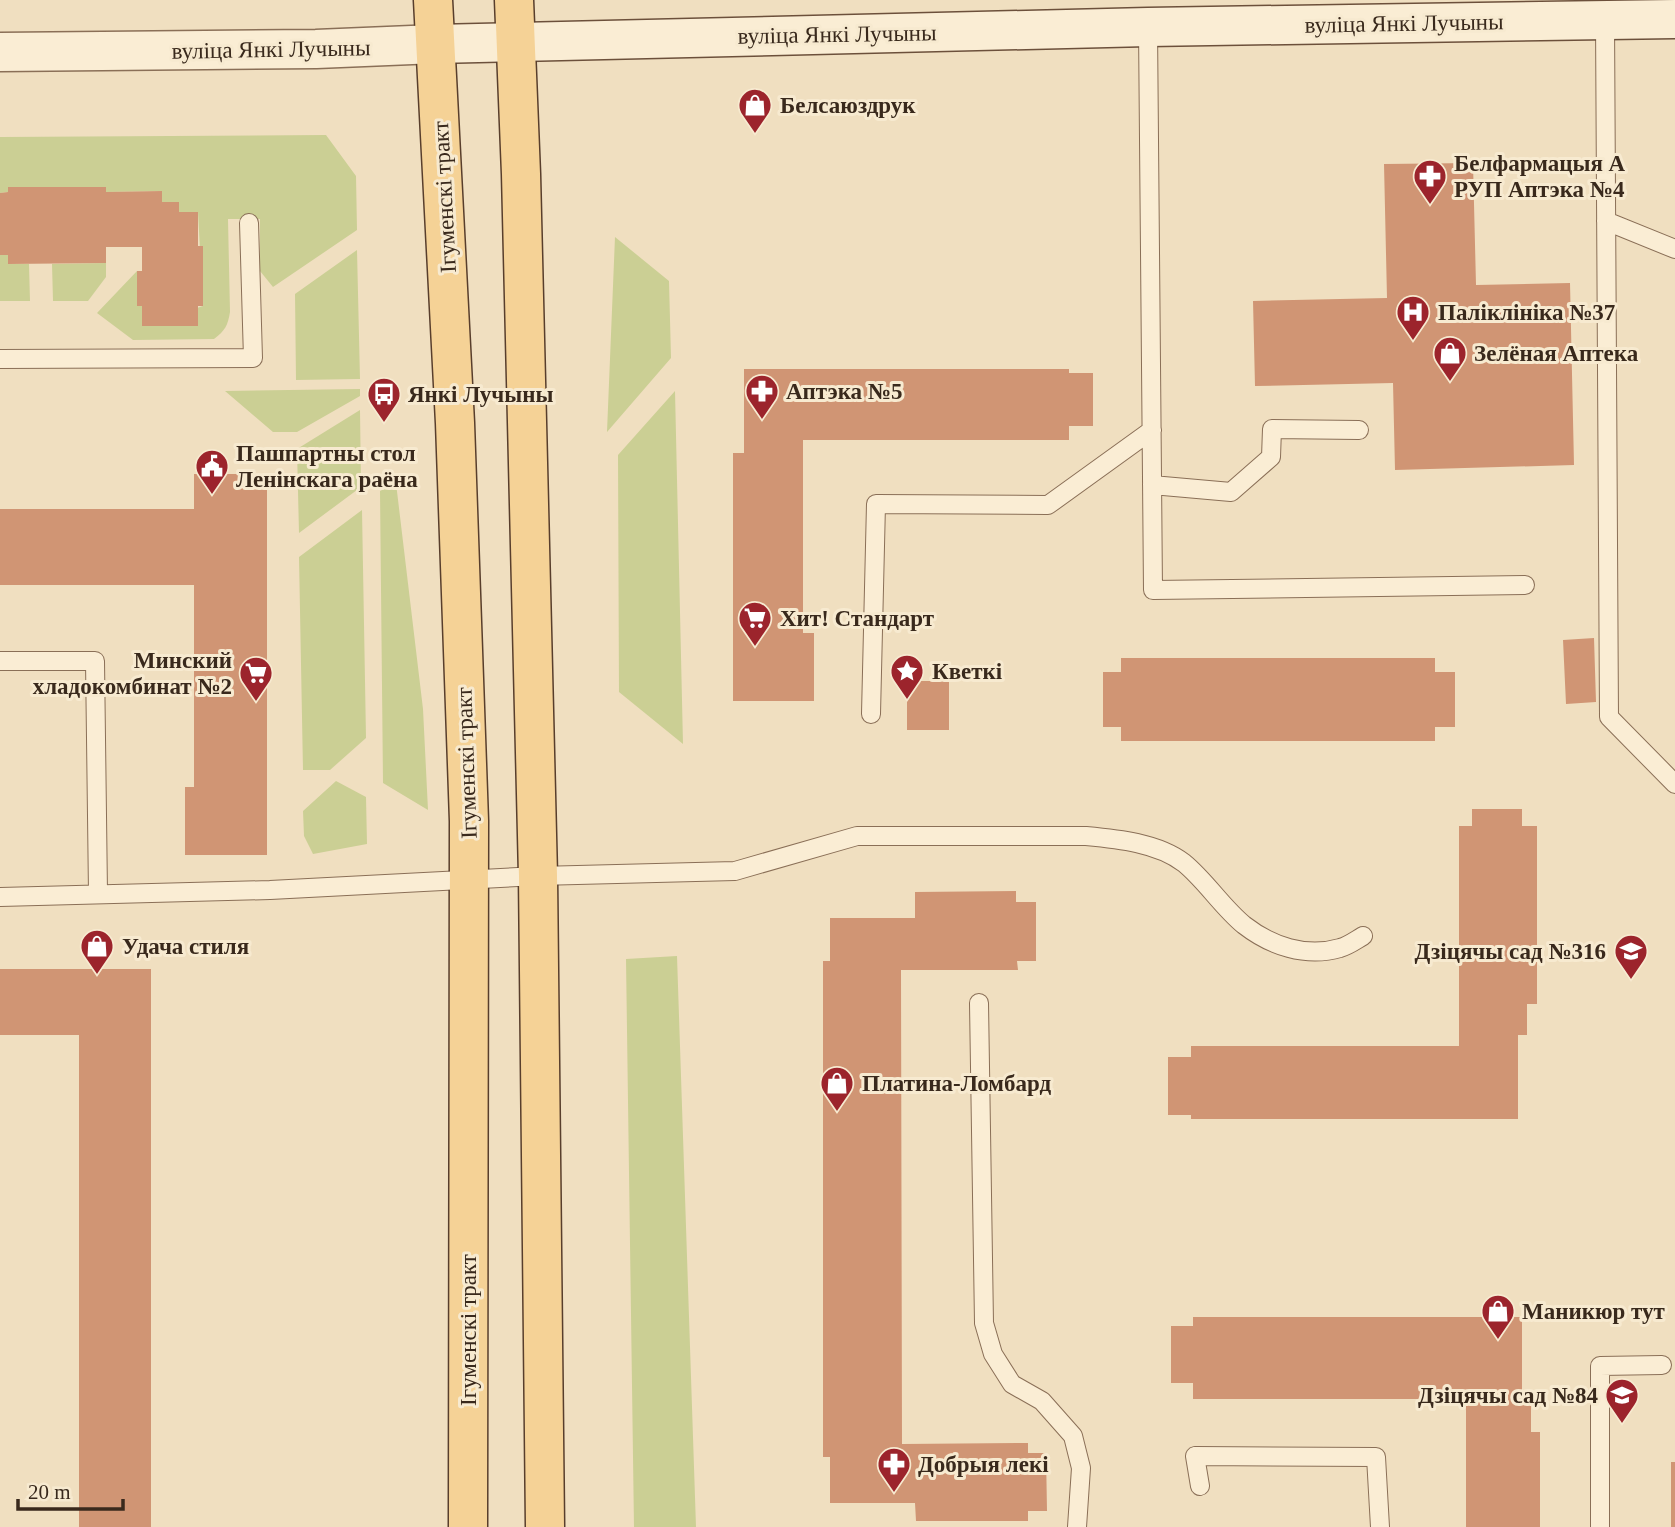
<svg xmlns="http://www.w3.org/2000/svg" width="1675" height="1527" viewBox="0 0 1675 1527" font-family="'Times New Roman',serif">
  <style>
    .green { fill: #cbcf94 }
    .building { fill: #d09574 }
    .lines { fill: none; stroke-linecap: round; stroke-linejoin: round }
    .service-casing { stroke: #8a6f57; stroke-width: 20 }
    .tertiary-casing { stroke: #8a6f57; stroke-width: 41 }
    .secondary-casing { stroke: #6c503b; stroke-width: 41 }
    .primary-casing { stroke: #583e2c; stroke-width: 41 }
    .service { stroke: #faedd4; stroke-width: 18 }
    .tertiary { stroke: #faedd4; stroke-width: 38 }
    .secondary { stroke: #faedd4; stroke-width: 38 }
    .primary { stroke: #f5d296; stroke-width: 38 }
    .labels { text-anchor: middle; stroke-width: 6; stroke-linejoin: round; paint-order: stroke }
    .street-label { font-size: 23px; fill: #39291c; stroke: #f7ead0 }
    .poi-label { font-size: 23px; font-weight: bold; fill: #39291c; stroke: #f7ead0; text-anchor: start }
  </style>
  <rect width="100%" height="100%" fill="#f0dfc0"/>
  <!-- green -->
  <path class="green" d="M326 135 356 176 357 230 273 287 260 271V219H228L230 312C228 325 225 331 214 339L133 340 97 313 137 271V306H142V326L203 306 198 212H179V202H162V191L106 192 105 187H9L8 192 0 193V137Z
    M615 237 669 281 671 358 607 432Z
    M357 250 360 379 296 380 295 294Z
    M0 255H8L9 264H29L30 301H0Z
    M106 263V277L88 301H53L52 264Z
    M360 389V396L297 432H273L225 391Z
    M675 391 683 744 619 692 618 455Z
    M360 410 361 487 299 533 297 449Z
    M396 483 423 709 428 810 383 783 380 491Z
    M362 510 366 738 330 770H303L299 557Z
    M336 781 366 797 367 844 313 854 304 836 303 811Z
    M677 956 696 1527H634L626 959Z"/>
  <!-- building -->
  <path class="building" d="M1473 163 1476 285 1570 283 1574 465 1395 470 1393 383 1255 386 1253 301 1387 298 1384 164Z
    M8 187H106V192L162 191V202H179V212H198V246H203V306H198V326H142V306H137V271H142V247H106V263L8 264V255H0V193L8 192Z
    M744 369H1069V373H1093V426H1069V440H803V633H814V701H733V453H744Z
    M194 474H251L267 490V855H185V787H194V585H0V509H194Z
    M1594 638 1596 702 1566 704 1563 640Z
    M1121 658H1435V672H1455V727H1435V741H1121V727H1103V672H1121Z
    M907 681H949V730H907Z
    M1472 809H1522V826H1537V1004H1527V1035H1518V1119H1191V1115H1168V1057H1191V1046H1459V826H1472Z
    M1016 891V902H1036V961H1017L1018 970H901L902 1444 1028 1443V1453H1046L1047 1511H1028V1521H916L915 1503H830V1457H823V961H830V918H915V892Z
    M0 969H151V1527H79V1035H0Z
    M1193 1317H1522V1401H1531V1432H1540V1527H1466V1399H1193V1383H1171V1326H1193Z
    M1671 1462H1675V1527H1671Z"/>
  <g class="lines">
    <defs>
      <path id="service" d="M1605 20 1609 717 1675 784
        M1148 27 1153 590 1525 585
        M1606 221 1675 249
        M0 359 253 358 249 223
        M1152 485 1231 492 1271 457 1272 429 1359 430
        M0 661H95L98 893
        M871 714 876 504 1048 505 1152 430
        M0 897 270 890 538 876 735 871 857 836H1086C1118 839 1158 843 1184 863 1206 881 1222 907 1244 925 1271 946 1306 958 1340 948 1348 946 1356 940 1363 936
        M979 1003 984 1323 993 1354 1012 1384 1042 1401 1073 1436 1081 1468 1077 1527
        M1200 1486 1195 1456 1376 1457 1380 1527
        M1600 1527V1366L1662 1365"/>
      <path id="tertiary" d="M0 52 316 49 436 44"/>
      <path id="secondary" d="M436 44 1148 27 1675 19"/>
      <path id="primary" d="M433 0 455 423 469 821 468 1527
        M514 0 521 174 538 876 545 1527"/>
    </defs>
    <!-- service casing -->
    <use href="#service" class="service-casing"/>
    <!-- tertiary casing -->
    <use href="#tertiary" class="tertiary-casing"/>
    <!-- secondary casing -->
    <use href="#secondary" class="secondary-casing"/>
    <!-- primary casing -->
    <use href="#primary" class="primary-casing"/>
    <!-- service -->
    <use href="#service" class="service"/>
    <!-- tertiary -->
    <use href="#tertiary" class="tertiary"/>
    <!-- secondary -->
    <use href="#secondary" class="secondary"/>
    <!-- primary -->
    <use href="#primary" class="primary"/>
  </g>
  <!-- icons -->
  <defs>
    <symbol id="shop-pin" viewBox="-11 -11 22 30"><path d="M0 17L-7.5 6A9.5 9.5 0 1 1 7.5 6Z" fill="#9c242c" stroke="#f7ead0"/><path d="M-5-2.5h2.3a2.7 3.5 0 0 1 5.4 0H5L5.5 6h-11ZM-1.5-2.5h3a1.5 2.3 0 0 0-3 0Z" fill="#fff"/></symbol>
    <symbol id="pharmacy-pin" viewBox="-11 -11 22 30"><path d="M0 17L-7.5 6A9.5 9.5 0 1 1 7.5 6Z" fill="#9c242c" stroke="#f7ead0"/><path d="M-2-6h4v4h4v4h-4v4h-4v-4h-4v-4h4Z" fill="#fff"/></symbol>
    <symbol id="hospital-pin" viewBox="-11 -11 22 30"><path d="M0 17L-7.5 6A9.5 9.5 0 1 1 7.5 6Z" fill="#9c242c" stroke="#f7ead0"/><path d="M-5-5h3v3.5h4V-5h3V5h-3V1.5h-4V5h-3Z" fill="#fff"/></symbol>
    <symbol id="bus-pin" viewBox="-11 -11 22 30"><path d="M0 17L-7.5 6A9.5 9.5 0 1 1 7.5 6Z" fill="#9c242c" stroke="#f7ead0"/><path d="M-5-6H5V4H4V6H2V4H-2V6H-4V4H-5ZM-3.5-4V0h7V-4ZM-3.5 1.2v1.5H-2V1.2ZM2 1.2v1.5H3.5V1.2Z" fill="#fff"/></symbol>
    <symbol id="civic-pin" viewBox="-11 -11 22 30"><path d="M0 17L-7.5 6A9.5 9.5 0 1 1 7.5 6Z" fill="#9c242c" stroke="#f7ead0"/><path d="M-.6-6.5H3V-4.5H.6V-3L4-1V1h2V6H-6V1h2V-1L-.6-3ZM-1.2 2.5V6h2.4V2.5Z" fill="#fff"/></symbol>
    <symbol id="supermarket-pin" viewBox="-11 -11 22 30"><path d="M0 17L-7.5 6A9.5 9.5 0 1 1 7.5 6Z" fill="#9c242c" stroke="#f7ead0"/><path d="M-6-5.5h2.5l.6 2H6L4.5 2H-2.5L-4.4-4H-6ZM-1.5 3.2a1.3 1.3 0 1 0 .1 0ZM3 3.2a1.3 1.3 0 1 0 .1 0Z" fill="#fff"/></symbol>
    <symbol id="sight-pin" viewBox="-11 -11 22 30"><path d="M0 17L-7.5 6A9.5 9.5 0 1 1 7.5 6Z" fill="#9c242c" stroke="#f7ead0"/><path d="M0-6L1.8-2.2L6-1.7L2.9 1.2L3.7 5.4L0 3.3L-3.7 5.4L-2.9 1.2L-6-1.7L-1.8-2.2Z" fill="#fff"/></symbol>
    <symbol id="school-pin" viewBox="-11 -11 22 30"><path d="M0 17L-7.5 6A9.5 9.5 0 1 1 7.5 6Z" fill="#9c242c" stroke="#f7ead0"/><path d="M0-5L7-2L0 1L-7-2ZM-4 1L0 2.5L4 1V4Q0 6-4 4Z" fill="#fff"/></symbol>
  </defs>
  <g fill-rule="evenodd">
    <use href="#shop-pin" x="736" y="86" width="38" height="52"/>
    <use href="#pharmacy-pin" x="1411" y="157" width="38" height="52"/>
    <use href="#hospital-pin" x="1394" y="293" width="38" height="52"/>
    <use href="#shop-pin" x="1431" y="334" width="38" height="52"/>
    <use href="#pharmacy-pin" x="743" y="372" width="38" height="52"/>
    <use href="#bus-pin" x="365" y="375" width="38" height="52"/>
    <use href="#civic-pin" x="193" y="447" width="38" height="52"/>
    <use href="#supermarket-pin" x="736" y="599" width="38" height="52"/>
    <use href="#sight-pin" x="888" y="652" width="38" height="52"/>
    <use href="#supermarket-pin" x="237" y="654" width="38" height="52"/>
    <use href="#shop-pin" x="78" y="927" width="38" height="52"/>
    <use href="#school-pin" x="1612" y="932" width="38" height="52"/>
    <use href="#shop-pin" x="818" y="1064" width="38" height="52"/>
    <use href="#shop-pin" x="1479" y="1292" width="38" height="52"/>
    <use href="#school-pin" x="1603" y="1376" width="38" height="52"/>
    <use href="#pharmacy-pin" x="875" y="1445" width="38" height="52"/>
  </g>
  <g class="labels">
    <!-- street labels -->
    <g class="street-label">
      <text transform="translate(1404 23) rotate(-1)" y="8">вуліца Янкі Лучыны</text>
      <text transform="translate(837 34) rotate(-1)" y="8">вуліца Янкі Лучыны</text>
      <text transform="translate(271 49) rotate(-1)" y="8">вуліца Янкі Лучыны</text>
      <text transform="translate(444 197) rotate(-93)" y="8">Ігуменскі тракт</text>
      <text transform="translate(466 763) rotate(-92)" y="8">Ігуменскі тракт</text>
      <text transform="translate(468 1330) rotate(-90)" y="8">Ігуменскі тракт</text>
    </g>
    <!-- poi labels -->
    <g class="poi-label">
      <text x="780" y="113">Белсаюздрук</text>
      <text x="1454" y="171">Белфармацыя А<tspan x="1454" dy="26">РУП Аптэка №4</tspan></text>
      <text x="1438" y="320">Паліклініка №37</text>
      <text x="1474" y="361">Зелёная Аптека</text>
      <text x="786" y="399">Аптэка №5</text>
      <text x="408" y="402">Янкі Лучыны</text>
      <text x="236" y="461">Пашпартны стол<tspan x="236" dy="26">Ленінскага раёна</tspan></text>
      <text x="780" y="626">Хит! Стандарт</text>
      <text x="232" y="668" text-anchor="end">Минский<tspan x="232" dy="26">хладокомбинат №2</tspan></text>
      <text x="932" y="679">Кветкі</text>
      <text x="122" y="954">Удача стиля</text>
      <text x="1606" y="959" text-anchor="end">Дзіцячы сад №316</text>
      <text x="862" y="1091">Платина-Ломбард</text>
      <text x="1522" y="1319">Маникюр тут</text>
      <text x="1598" y="1403" text-anchor="end">Дзіцячы сад №84</text>
      <text x="918" y="1472">Добрыя лекі</text>
    </g>
  </g>
  <!-- scale -->
  <path d="M18 1499v10h105v-10" fill="none" stroke="#39291c" stroke-width="3.5"/>
  <text x="28" y="1499" font-size="21" fill="#39291c" stroke="#f7ead0" stroke-width="5" paint-order="stroke">20 m</text>
</svg>
